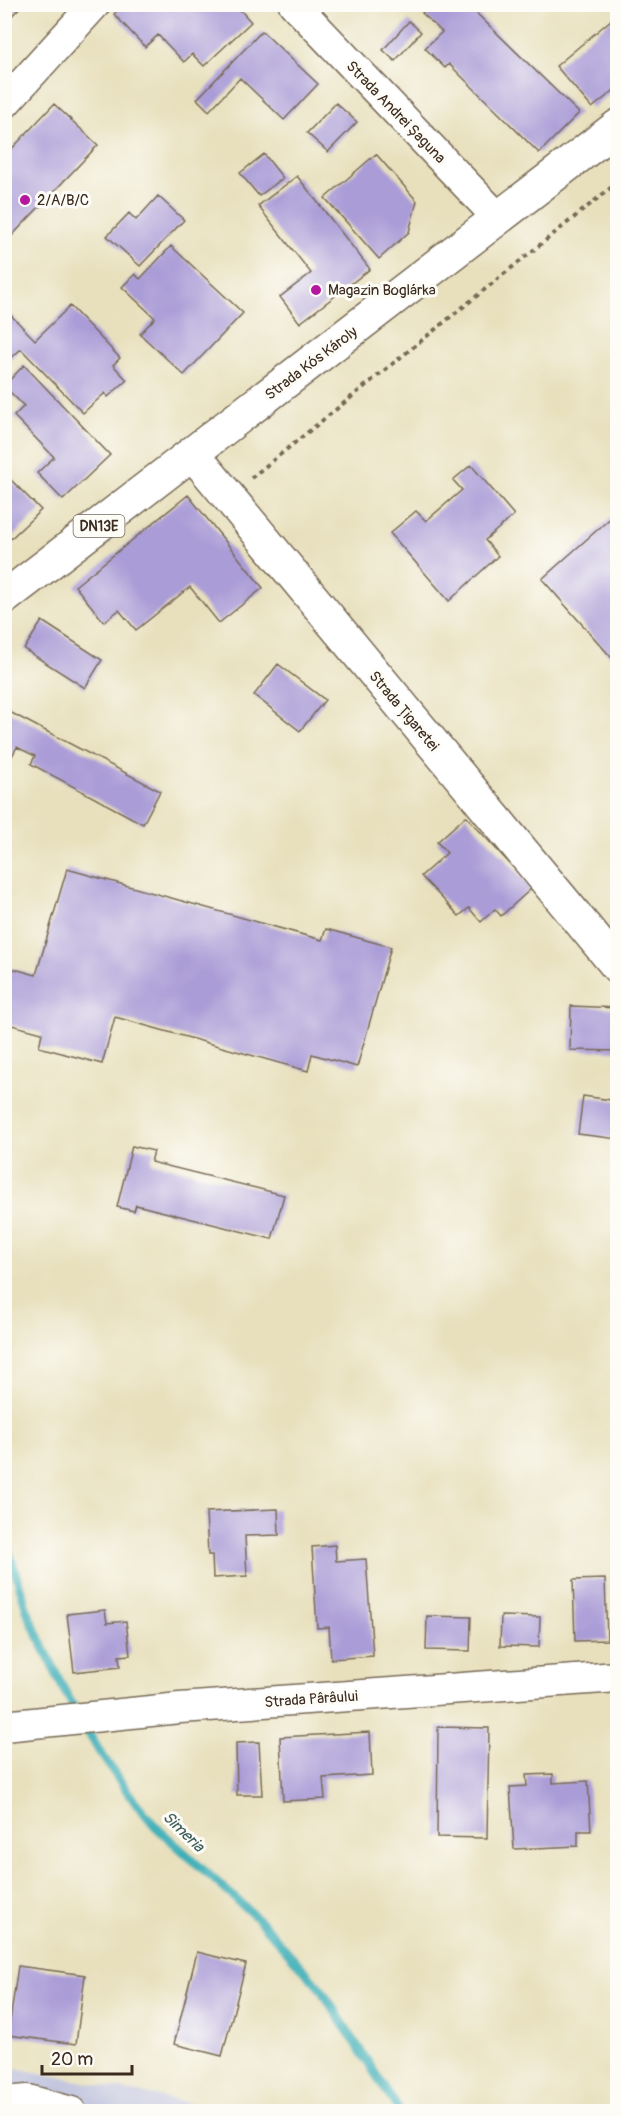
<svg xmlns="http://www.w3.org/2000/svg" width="622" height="2116" viewBox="0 0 622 2116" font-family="Pangolin,sans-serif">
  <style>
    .industrial { fill: #c0c2dd }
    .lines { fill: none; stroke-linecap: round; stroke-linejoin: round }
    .stream { stroke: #3eafb7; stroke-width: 9 }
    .building { fill: #aa9cd7 }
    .minor-casing { stroke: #786a56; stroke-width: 33 }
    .major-casing { stroke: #786a56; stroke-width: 36 }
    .path { stroke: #786a56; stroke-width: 4; stroke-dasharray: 4.5 4.5; stroke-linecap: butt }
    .minor { stroke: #fff; stroke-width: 30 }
    .major { stroke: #fff; stroke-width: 33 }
    .poi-dot { fill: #b5179e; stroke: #fdfcf7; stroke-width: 2 }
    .labels { text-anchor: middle; stroke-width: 6; stroke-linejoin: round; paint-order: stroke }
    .shield { fill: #fdfcf7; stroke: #75695f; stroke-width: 1.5 }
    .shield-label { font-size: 14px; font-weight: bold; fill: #3b2a1e }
    .street-label { font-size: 15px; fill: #3b2a1e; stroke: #fdfcf7 }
    .poi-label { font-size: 15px; fill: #3b2a1e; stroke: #fdfcf7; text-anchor: start }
    .water-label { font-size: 16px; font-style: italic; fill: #3c5f5b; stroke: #fdfcf7 }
  </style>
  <rect width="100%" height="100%" fill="#fdfcf7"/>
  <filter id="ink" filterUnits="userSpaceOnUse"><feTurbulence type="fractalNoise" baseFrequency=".0167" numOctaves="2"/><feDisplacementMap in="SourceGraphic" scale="12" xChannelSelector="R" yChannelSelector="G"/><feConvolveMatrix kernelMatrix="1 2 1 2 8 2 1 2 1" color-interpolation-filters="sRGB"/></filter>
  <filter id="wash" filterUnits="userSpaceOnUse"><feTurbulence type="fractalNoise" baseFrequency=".008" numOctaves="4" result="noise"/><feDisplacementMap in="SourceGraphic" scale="24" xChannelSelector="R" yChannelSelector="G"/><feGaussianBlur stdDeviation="1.35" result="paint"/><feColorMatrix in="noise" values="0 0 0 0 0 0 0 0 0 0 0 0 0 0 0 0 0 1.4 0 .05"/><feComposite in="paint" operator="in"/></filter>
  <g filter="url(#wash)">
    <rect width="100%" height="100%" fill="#e8e0bd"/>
    <!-- industrial -->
    <path class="industrial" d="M4 2066 230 2111H5Z"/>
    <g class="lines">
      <!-- stream -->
      <path class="stream" d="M4 1536 29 1616 64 1690 99 1751 132 1798 155 1826 259 1920 320 1988 400 2112"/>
    </g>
    <g id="blocks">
      <!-- building -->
      <path class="building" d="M4 4H23L4 24Z
        M124 4H235L251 22 204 66 192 54 184 62 158 35 145 47 114 14Z
        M431 4H467L579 113 539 153 449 64 445 68 425 48 442 32 422 13Z
        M618 14V87L592 108 556 66Z
        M409 21 421 32 395 61 383 50Z
        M262 31 318 84 284 120 240 78 209 111 197 99Z
        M336 103 357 122 328 152 307 133Z
        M54 104 98 145 4 244V157Z
        M264 154 283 178 259 196 240 173Z
        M376 154 417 201 409 232 379 259 325 198Z
        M297 176 370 269 300 323 280 297 311 273 258 206Z
        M158 196 184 220 140 266 107 236 129 213 136 220Z
        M171 246 243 313 184 375 140 334 155 318 122 287 135 274 140 279Z
        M70 306 120 358 113 365 127 380 108 397 105 393 83 413 21 349 8 361 4 357V308L35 340Z
        M24 365 110 455 63 500 37 473 54 457 14 416 24 406 4 386Z
        M471 465 514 515 485 540 498 556 449 601 390 533 416 511 426 521 462 490 453 480Z
        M8 477 41 510 4 545V480Z
        M188 495 263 588 219 623 190 587 136 630 119 610 104 622 75 586Z
        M614 515 618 519V665L542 579Z
        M42 621 102 660 85 688 24 649Z
        M278 664 325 700 300 731 254 695Z
        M4 709 160 791 143 824 31 764 35 756 17 747 4 771Z
        M466 816 532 888 501 916 495 909 481 922 469 908 459 916 421 876 447 853 437 842Z
        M67 869 322 940 326 929 391 947 357 1067 312 1054 308 1071 115 1017 102 1064 39 1047 42 1033 4 1023V966L36 975Z
        M571 1006 618 1008V1051L570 1050Z
        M583 1096 618 1101V1139L578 1134Z
        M132 1146 154 1151 151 1162 284 1195 272 1239 136 1205 134 1211 117 1207Z
        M278 1509 279 1535 245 1536 247 1576 213 1578 212 1555H208L206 1512Z
        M335 1545 336 1561 366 1559 373 1656 331 1659 329 1627 317 1628 312 1547Z
        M605 1579 607 1640 575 1641 573 1580Z
        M105 1610 107 1623 126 1621 130 1655 119 1656 120 1667 74 1672 67 1614Z
        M427 1616 471 1617 470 1651 426 1650Z
        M501 1616 540 1617 539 1647 500 1646Z
        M438 1727 489 1728 487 1838 437 1837Z
        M370 1732 372 1775 323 1778 325 1799 283 1801 280 1737Z
        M259 1742 262 1795H237L236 1743Z
        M553 1774V1783L588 1781 591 1831H578V1846L514 1849 510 1787 527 1786 526 1775Z
        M197 1952 246 1964 222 2056 174 2044Z
        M18 1966 85 1975 76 2044 8 2035Z"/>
    </g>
  </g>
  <g filter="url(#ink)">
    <use href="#blocks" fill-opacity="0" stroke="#786a56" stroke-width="1.5"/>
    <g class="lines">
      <defs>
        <path id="minor" d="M294 4 499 219
          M4 104 95 4
          M4 1726 180 1708 618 1677
          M4 2102 28 2100 71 2112"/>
        <path id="major" d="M193 454 618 967
          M4 598 618 126"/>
      </defs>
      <!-- minor casing -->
      <use href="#minor" class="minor-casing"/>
      <!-- major casing -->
      <use href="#major" class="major-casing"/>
      <!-- path -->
      <path class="path" d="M251 478 618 182"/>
      <!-- minor -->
      <use href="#minor" class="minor"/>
      <!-- major -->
      <use href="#major" class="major"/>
    </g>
  </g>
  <!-- markers -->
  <g class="poi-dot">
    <circle cx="25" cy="200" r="6"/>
    <circle cx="316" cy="290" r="6"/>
  </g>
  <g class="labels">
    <!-- shield labels -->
    <rect class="shield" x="73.5" y="515" width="51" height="22" rx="4.5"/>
    <g class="shield-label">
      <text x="99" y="531">DN13E</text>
    </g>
    <!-- street labels -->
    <g class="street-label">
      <text transform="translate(396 112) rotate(46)" y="5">Strada Andrei Șaguna</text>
      <text transform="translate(311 363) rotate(-37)" y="5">Strada Kós Károly</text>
      <text transform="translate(404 711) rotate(50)" y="5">Strada Țigaretei</text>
      <text transform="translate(311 1699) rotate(-4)" y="5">Strada Pârâului</text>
    </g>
    <!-- poi labels -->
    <g class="poi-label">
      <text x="37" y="205">2/A/B/C</text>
      <text x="328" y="295">Magazin Boglárka</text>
    </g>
    <!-- water labels -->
    <g class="water-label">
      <text transform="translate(184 1831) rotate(44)" y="6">Simeria</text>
    </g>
  </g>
  <!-- margin -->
  <rect width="622" height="2116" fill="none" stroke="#fdfcf7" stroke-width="24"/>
  <!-- scale -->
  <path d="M42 2065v9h90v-9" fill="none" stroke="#3b2a1e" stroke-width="3"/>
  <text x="51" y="2065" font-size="18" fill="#3b2a1e" stroke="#fdfcf7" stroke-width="4.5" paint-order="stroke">20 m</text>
</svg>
